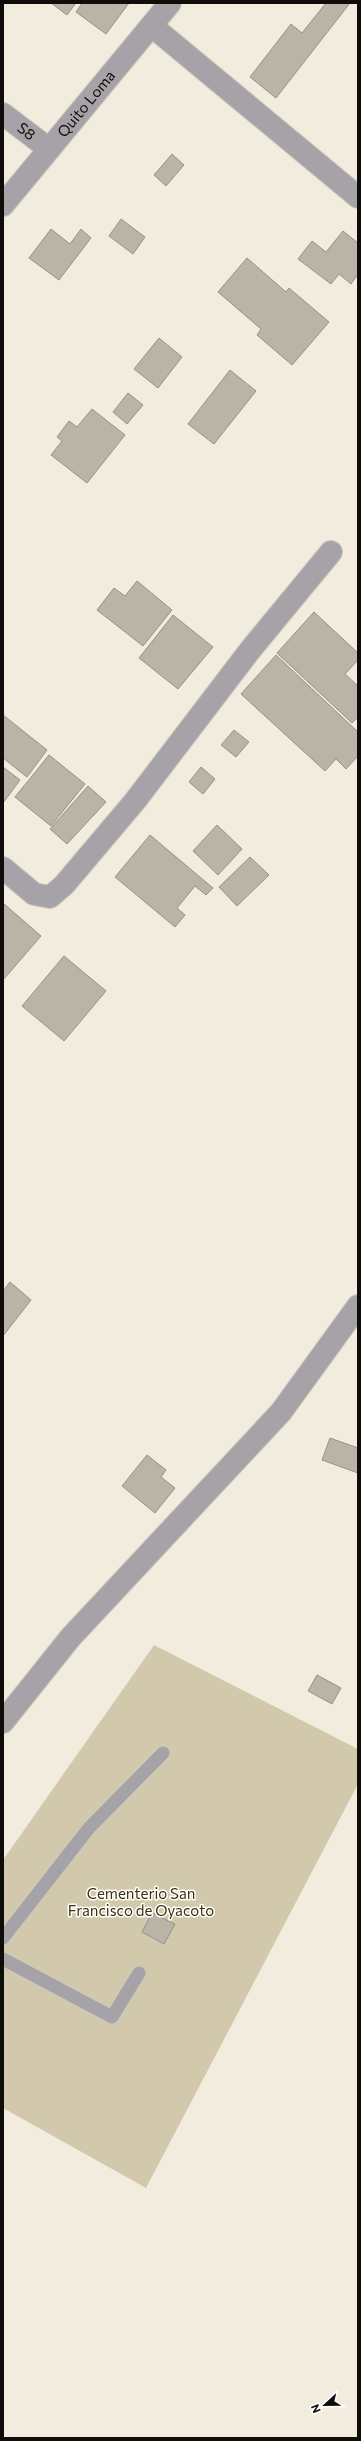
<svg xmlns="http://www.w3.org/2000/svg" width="361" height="2441" viewBox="0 0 361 2441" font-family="Commissioner,sans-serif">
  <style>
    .green { fill: #d2c9ad }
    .building { fill: #b9b4a7; stroke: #969285 }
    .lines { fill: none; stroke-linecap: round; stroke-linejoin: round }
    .service-casing { stroke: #cdc8bc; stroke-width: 15 }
    .minor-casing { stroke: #cdc8bc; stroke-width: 24 }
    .service { stroke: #a6a3a8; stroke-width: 13 }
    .minor { stroke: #a6a3a8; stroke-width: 22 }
    .labels { text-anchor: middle; stroke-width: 3; stroke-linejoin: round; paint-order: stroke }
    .street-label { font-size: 15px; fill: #0f0d09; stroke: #fff }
    .park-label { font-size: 15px; fill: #3b300a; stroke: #fff }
  </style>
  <rect width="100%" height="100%" fill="#f1ecde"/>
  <!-- green -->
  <path class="green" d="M154 1645 358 1749V1784L146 2188 3 2108V1860Z"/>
  <!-- building -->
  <path class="building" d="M51 3H76L67 15Z
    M82 3H129L106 34 76 12Z
    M326 3H350L276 98 250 77 291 24 302 33Z
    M172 154 184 165 166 186 154 175Z
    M121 219 145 237 133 254 109 236Z
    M51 229 70 244 81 229 91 238 59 280 29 258Z
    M343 231 358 243V274L351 284 339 274 331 284 298 259 312 241 326 252Z
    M247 258 286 292 289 288 329 322 292 365 257 335 261 329 218 292Z
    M159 338 182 357 158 388 134 369Z
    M230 370 256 391 214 444 188 424Z
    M128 393 143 405 127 424 113 412Z
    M92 409 125 435 87 483 51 455 62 441 57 437 69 421 77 427Z
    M137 581 172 610 143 646 97 610 114 588 125 596Z
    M314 612 358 653V660L345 674 358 686V717L352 723 277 653Z
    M173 615 213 647 178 689 139 658Z
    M276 655 358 732V756L346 769 336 759 325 771 241 694Z
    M3 715 47 750 27 777 3 758Z
    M234 730 249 742 236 757 221 745Z
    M49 755 85 784 51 826 15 797Z
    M3 767 20 780 3 803Z
    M201 767 215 779 203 794 189 782Z
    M88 786 106 802 67 844 50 829Z
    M217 825 242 849 218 875 193 851Z
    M150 835 213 888 206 895 195 886 177 908 185 915 175 927 115 877Z
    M250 857 269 875 237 906 219 887Z
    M3 903 41 936 3 980Z
    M64 956 106 991 64 1041 22 1006Z
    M10 1282 31 1300 3 1336V1291Z
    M330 1438 358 1448V1473L322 1460Z
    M147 1455 166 1470 161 1477 175 1488 155 1513 122 1486Z
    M317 1675 341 1688 332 1704 308 1691Z
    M152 1913 175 1924 164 1944 142 1932Z"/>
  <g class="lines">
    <defs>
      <path id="service" d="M3 1938 89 1828 163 1753
        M3 1959 112 2017 139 1973"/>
      <g id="minor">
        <path d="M153 27 358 197"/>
        <path id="s1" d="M3 114 49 149"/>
        <path id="s2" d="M3 205 170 3"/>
        <path d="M3 868 34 894 50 897 64 885 135 801 251 649 331 552"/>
        <path d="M3 1722 70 1638 281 1412 358 1306"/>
      </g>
    </defs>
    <!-- service casing -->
    <use href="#service" class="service-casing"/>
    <!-- minor casing -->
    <use href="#minor" class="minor-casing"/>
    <!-- service -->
    <use href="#service" class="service"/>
    <!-- minor -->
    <use href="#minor" class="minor"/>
  </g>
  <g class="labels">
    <!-- street labels -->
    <g class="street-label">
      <text dy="5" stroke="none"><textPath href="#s2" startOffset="131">Quito Loma</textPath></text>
      <text dy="5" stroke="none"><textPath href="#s1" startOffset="29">S8</textPath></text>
    </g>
    <!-- park labels -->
    <g class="park-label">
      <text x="141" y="1899">Cementerio San<tspan x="141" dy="17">Francisco de Oyacoto</tspan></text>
    </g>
  </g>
  <!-- border -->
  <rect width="361" height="2441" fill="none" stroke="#0f0d09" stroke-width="8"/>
  <!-- north arrow -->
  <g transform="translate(325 2405) rotate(248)" stroke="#ffffff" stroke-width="3" paint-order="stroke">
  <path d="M0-3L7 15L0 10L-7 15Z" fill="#0f0d09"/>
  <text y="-6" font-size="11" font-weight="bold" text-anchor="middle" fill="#0f0d09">N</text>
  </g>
</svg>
